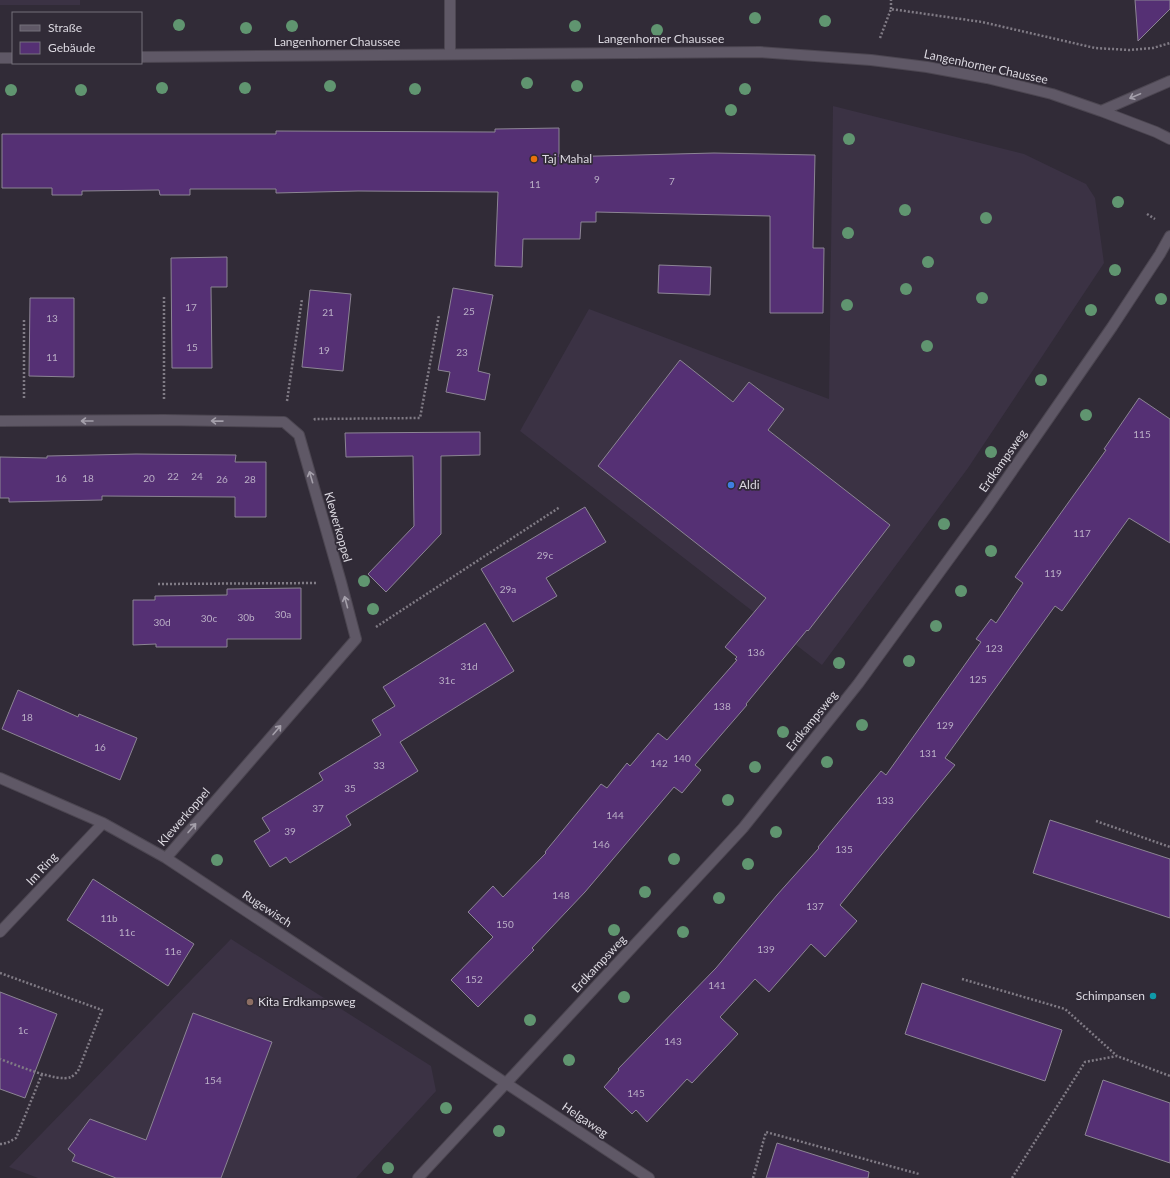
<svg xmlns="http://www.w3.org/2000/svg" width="1170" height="1178" viewBox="0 0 1170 1178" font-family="Lato,sans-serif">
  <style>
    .built { fill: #3b3244 }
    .building { fill: #553074; stroke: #8c8594 }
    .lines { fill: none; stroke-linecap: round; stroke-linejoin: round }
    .minor-casing { stroke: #4c4651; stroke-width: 12 }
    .secondary-casing { stroke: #4c4651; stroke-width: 12 }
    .path { stroke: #807b85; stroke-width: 2.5; stroke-dasharray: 2 2; stroke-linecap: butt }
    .minor { stroke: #5f5866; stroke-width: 10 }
    .secondary { stroke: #5f5866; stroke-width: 10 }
    .tree { fill: #609570 }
    .oneway { stroke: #a49faa }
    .food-dot { fill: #e8710a; stroke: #312b37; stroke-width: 1.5 }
    .shop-dot { fill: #3f7fe0; stroke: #312b37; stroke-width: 1.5 }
    .culture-dot { fill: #0f9aa8; stroke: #312b37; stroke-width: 1.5 }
    .education-dot { fill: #8d6e63; stroke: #312b37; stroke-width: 1.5 }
    .labels { text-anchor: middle; stroke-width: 3.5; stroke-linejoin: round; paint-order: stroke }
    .number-label { font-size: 10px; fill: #baafc6 }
    .street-label { font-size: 12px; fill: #dcd9e1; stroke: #312b37 }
    .poi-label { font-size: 12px; fill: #dcd9e1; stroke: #312b37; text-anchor: start }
  </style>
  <rect width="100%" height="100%" fill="#312b37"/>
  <!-- built -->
  <path class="built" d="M0 0H80V5H0Z
    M833 106 1024 154 1086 184 1095 198 1104 263 968 468 822 665 520 431 589 309 829 399Z
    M231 939 431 1066 436 1091 356 1178H38L9 1167Z"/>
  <!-- building -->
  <path class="building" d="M1135 0H1170V9L1138 41Z
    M559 128V157L714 153 815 155 813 248H824L823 313H770V216L596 212V222H581L580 239H523L522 267 495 266 498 192 358 191 276 193V189H190V195H160L159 190 82 191V195H52V188H2V134H276V131L495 132V129Z
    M227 257V287H211L212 368H172L171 258Z
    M659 265 711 267 710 295 658 293Z
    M453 288 493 295 478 371 490 374 485 400 446 392 450 372 438 370Z
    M310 290 351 294 343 371 302 367Z
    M30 298H74V377L29 376Z
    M680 360 733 402 749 382 784 409 768 430 890 525 808 631 807 630 746 704 747 705 695 765 701 770 682 793 674 787 585 892 532 948 534 950 478 1007 451 980 493 937 468 912 493 886 503 897 546 853 545 852 601 784 607 788 627 763 630 766 658 733 667 740 737 660 735 659 737 657 725 647 766 598 598 466Z
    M1139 398 1170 419V543L1129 518 1062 611 1055 606 945 758 955 765 840 905 857 921 825 957 811 944 769 992 755 979 720 1017 738 1034 692 1083 687 1079 647 1122 636 1110 632 1114 604 1087 619 1070 618 1069 716 968 777 895 819 848 818 847 881 771 886 775 981 642 976 639 991 619 996 623 1023 583 1015 577 1106 450 1104 449Z
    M480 432V455L441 456V534L386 592 368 574 414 526 413 456 346 457 345 433Z
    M136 454 236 455 235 462H266V517H235V497L102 496V500L9 502V498H0V457L47 458V456Z
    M585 507 606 542 546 578 557 596 513 622 481 569Z
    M301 588V639H227V647H156V644L133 645V600H155V596L227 595V589Z
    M485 623 514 671 400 742 418 771 346 816 351 825 290 863 286 857 270 867 254 841 270 831 262 818 323 780 319 773 381 735 372 720 395 706 383 687Z
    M18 690 78 717 79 714 137 738 120 780 2 729Z
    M1050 820 1170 859V918L1033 873Z
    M93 879 194 944 168 986 67 920Z
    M922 983 1062 1030 1045 1081 905 1034Z
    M0 992 57 1014 25 1098 0 1089Z
    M193 1013 272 1042 221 1178H116L72 1161 75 1155 68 1149 90 1119 146 1140Z
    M1103 1080 1170 1103V1163L1085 1135Z
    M777 1143 869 1172 868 1178H766Z"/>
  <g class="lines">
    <defs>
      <path id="minor" d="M450 0V54
        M0 421 164 420 284 422 299 435 341 582 356 639 166 858
        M0 778 103 823 166 858 649 1178
        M0 932 103 823
        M418 1178 743 828 858 684 987 507 1112 327 1160 254 1170 236"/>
      <path id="secondary" d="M141 57 760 52 871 60 927 67 987 78 1052 94 1101 111 1156 132 1170 139
        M0 58H13
        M1101 111 1170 81"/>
    </defs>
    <!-- minor casing -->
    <use href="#minor" class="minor-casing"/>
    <!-- secondary casing -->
    <use href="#secondary" class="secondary-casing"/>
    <!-- path -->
    <path class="path" d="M891 9V0
      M880 38 891 9 982 22 1095 48 1129 50 1153 48 1170 43
      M1147 214 1155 219
      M164 297V399
      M24 398V319
      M287 401 302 299
      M314 420 315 419 420 418 439 315
      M158 584 318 583
      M376 627 560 507
      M1096 821 1170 847
      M0 973 102 1010 78 1071C76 1073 73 1076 71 1077 58 1083 14 1064 0 1059
      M962 979 1065 1009 1117 1056
      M0 1144C6 1144 11 1141 16 1138L42 1074
      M753 1178 766 1132 919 1174
      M1012 1178 1085 1062 1117 1056 1170 1076"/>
    <!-- minor -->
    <use href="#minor" class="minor"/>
    <!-- secondary -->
    <use href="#secondary" class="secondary"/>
  </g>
  <!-- trees -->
  <g class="tree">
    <circle cx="755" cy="18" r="6"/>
    <circle cx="825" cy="21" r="6"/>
    <circle cx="179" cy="25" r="6"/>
    <circle cx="292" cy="26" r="6"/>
    <circle cx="575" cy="26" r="6"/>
    <circle cx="246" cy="28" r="6"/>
    <circle cx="657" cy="30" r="6"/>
    <circle cx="527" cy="83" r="6"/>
    <circle cx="330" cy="86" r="6"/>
    <circle cx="577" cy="86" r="6"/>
    <circle cx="162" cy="88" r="6"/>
    <circle cx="245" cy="88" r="6"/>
    <circle cx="415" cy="89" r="6"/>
    <circle cx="745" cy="89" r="6"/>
    <circle cx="11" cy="90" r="6"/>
    <circle cx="81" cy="90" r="6"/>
    <circle cx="731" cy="110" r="6"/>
    <circle cx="849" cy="139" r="6"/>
    <circle cx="1118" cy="202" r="6"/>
    <circle cx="905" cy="210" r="6"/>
    <circle cx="986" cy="218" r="6"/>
    <circle cx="848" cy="233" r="6"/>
    <circle cx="928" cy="262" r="6"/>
    <circle cx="1115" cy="270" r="6"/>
    <circle cx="906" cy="289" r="6"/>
    <circle cx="982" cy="298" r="6"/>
    <circle cx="1161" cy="299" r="6"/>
    <circle cx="847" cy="305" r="6"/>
    <circle cx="1091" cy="310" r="6"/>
    <circle cx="927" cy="346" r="6"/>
    <circle cx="1041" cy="380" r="6"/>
    <circle cx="1086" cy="415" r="6"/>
    <circle cx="991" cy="452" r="6"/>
    <circle cx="944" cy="524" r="6"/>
    <circle cx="991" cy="551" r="6"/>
    <circle cx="364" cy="581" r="6"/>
    <circle cx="961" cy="591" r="6"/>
    <circle cx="373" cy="609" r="6"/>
    <circle cx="936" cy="626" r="6"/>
    <circle cx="909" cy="661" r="6"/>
    <circle cx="839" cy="663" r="6"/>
    <circle cx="862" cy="725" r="6"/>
    <circle cx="783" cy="732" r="6"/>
    <circle cx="827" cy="762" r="6"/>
    <circle cx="755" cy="767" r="6"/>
    <circle cx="728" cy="800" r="6"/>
    <circle cx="776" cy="832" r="6"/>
    <circle cx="674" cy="859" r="6"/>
    <circle cx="217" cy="860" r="6"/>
    <circle cx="748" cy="864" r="6"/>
    <circle cx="645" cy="892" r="6"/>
    <circle cx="719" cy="898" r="6"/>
    <circle cx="614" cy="930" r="6"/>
    <circle cx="683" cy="932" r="6"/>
    <circle cx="624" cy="997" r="6"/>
    <circle cx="530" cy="1020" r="6"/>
    <circle cx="569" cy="1060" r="6"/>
    <circle cx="446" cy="1108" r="6"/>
    <circle cx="499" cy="1131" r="6"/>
    <circle cx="388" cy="1168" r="6"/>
  </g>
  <!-- one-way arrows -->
  <defs><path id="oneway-shaft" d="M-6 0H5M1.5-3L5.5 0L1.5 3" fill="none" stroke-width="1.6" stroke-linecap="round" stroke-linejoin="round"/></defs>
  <g class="oneway">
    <use href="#oneway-shaft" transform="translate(1135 96) rotate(157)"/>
    <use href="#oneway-shaft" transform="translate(87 421) rotate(180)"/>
    <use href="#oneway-shaft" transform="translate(217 421) rotate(-179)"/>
    <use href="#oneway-shaft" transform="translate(311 477) rotate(-106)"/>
    <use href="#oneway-shaft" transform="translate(346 602) rotate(-105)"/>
    <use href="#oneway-shaft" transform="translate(277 730) rotate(-49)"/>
    <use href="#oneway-shaft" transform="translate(192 828) rotate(-49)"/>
  </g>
  <!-- markers -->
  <circle class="food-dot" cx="534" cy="159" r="4"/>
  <circle class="shop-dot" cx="731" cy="485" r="4"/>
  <circle class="culture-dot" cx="1153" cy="996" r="4"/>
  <circle class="education-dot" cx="250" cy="1002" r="4"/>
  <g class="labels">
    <!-- number labels -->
    <g class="number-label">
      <text x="597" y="183">9</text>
      <text x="672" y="185">7</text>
      <text x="535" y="188">11</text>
      <text x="191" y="311">17</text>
      <text x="469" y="315">25</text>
      <text x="328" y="316">21</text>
      <text x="52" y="322">13</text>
      <text x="192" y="351">15</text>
      <text x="324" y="354">19</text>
      <text x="462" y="356">23</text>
      <text x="52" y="361">11</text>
      <text x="1142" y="438">115</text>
      <text x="173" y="480">22</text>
      <text x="197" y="480">24</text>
      <text x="61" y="482">16</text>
      <text x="88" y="482">18</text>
      <text x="149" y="482">20</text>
      <text x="222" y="483">26</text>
      <text x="250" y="483">28</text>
      <text x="1082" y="537">117</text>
      <text x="545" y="559">29c</text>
      <text x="1053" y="577">119</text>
      <text x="508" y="593">29a</text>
      <text x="283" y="618">30a</text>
      <text x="246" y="621">30b</text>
      <text x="209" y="622">30c</text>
      <text x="162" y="626">30d</text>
      <text x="994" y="652">123</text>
      <text x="756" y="656">136</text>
      <text x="469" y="670">31d</text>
      <text x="978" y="683">125</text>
      <text x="447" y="684">31c</text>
      <text x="722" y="710">138</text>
      <text x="27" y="721">18</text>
      <text x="945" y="729">129</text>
      <text x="100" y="751">16</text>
      <text x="928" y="757">131</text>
      <text x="682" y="762">140</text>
      <text x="659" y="767">142</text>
      <text x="379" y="769">33</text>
      <text x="350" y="792">35</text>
      <text x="885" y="804">133</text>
      <text x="318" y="812">37</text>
      <text x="615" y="819">144</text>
      <text x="290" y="835">39</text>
      <text x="601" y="848">146</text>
      <text x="844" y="853">135</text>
      <text x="561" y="899">148</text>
      <text x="815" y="910">137</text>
      <text x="109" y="922">11b</text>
      <text x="505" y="928">150</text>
      <text x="127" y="936">11c</text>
      <text x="766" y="953">139</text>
      <text x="173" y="955">11e</text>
      <text x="474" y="983">152</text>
      <text x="717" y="989">141</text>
      <text x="23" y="1034">1c</text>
      <text x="673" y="1045">143</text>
      <text x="213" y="1084">154</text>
      <text x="636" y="1097">145</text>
    </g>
    <!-- street labels -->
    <g class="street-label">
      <text x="661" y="43">Langenhorner Chaussee</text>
      <text x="337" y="46">Langenhorner Chaussee</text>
      <text transform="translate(986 67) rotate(12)" y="4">Langenhorner Chaussee</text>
      <text transform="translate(1003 461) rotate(-55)" y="4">Erdkampsweg</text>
      <text transform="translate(338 527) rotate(74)" y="4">Klewerkoppel</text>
      <text transform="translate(812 721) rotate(-51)" y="4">Erdkampsweg</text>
      <text transform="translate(184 817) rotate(-49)" y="4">Klewerkoppel</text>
      <text transform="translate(42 869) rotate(-47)" y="4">Im Ring</text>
      <text transform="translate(267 909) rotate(33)" y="4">Rugewisch</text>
      <text transform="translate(599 964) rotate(-47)" y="4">Erdkampsweg</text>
      <text transform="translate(585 1120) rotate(34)" y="4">Helgaweg</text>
    </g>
    <!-- poi labels -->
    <g class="poi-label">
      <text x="542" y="163">Taj Mahal</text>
      <text x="739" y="489">Aldi</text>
      <text x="1145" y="1000" text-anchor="end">Schimpansen</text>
      <text x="258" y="1006">Kita Erdkampsweg</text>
    </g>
  </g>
  <!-- legend -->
  <rect x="12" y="12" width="130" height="52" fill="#312b37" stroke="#75717b"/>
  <rect x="20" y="25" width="20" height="6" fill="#5f5866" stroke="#75717b"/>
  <text x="48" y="32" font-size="12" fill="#dcd9e1">Straße</text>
  <rect x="20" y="42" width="20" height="12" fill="#553074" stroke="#75717b"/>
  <text x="48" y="52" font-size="12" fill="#dcd9e1">Gebäude</text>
</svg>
